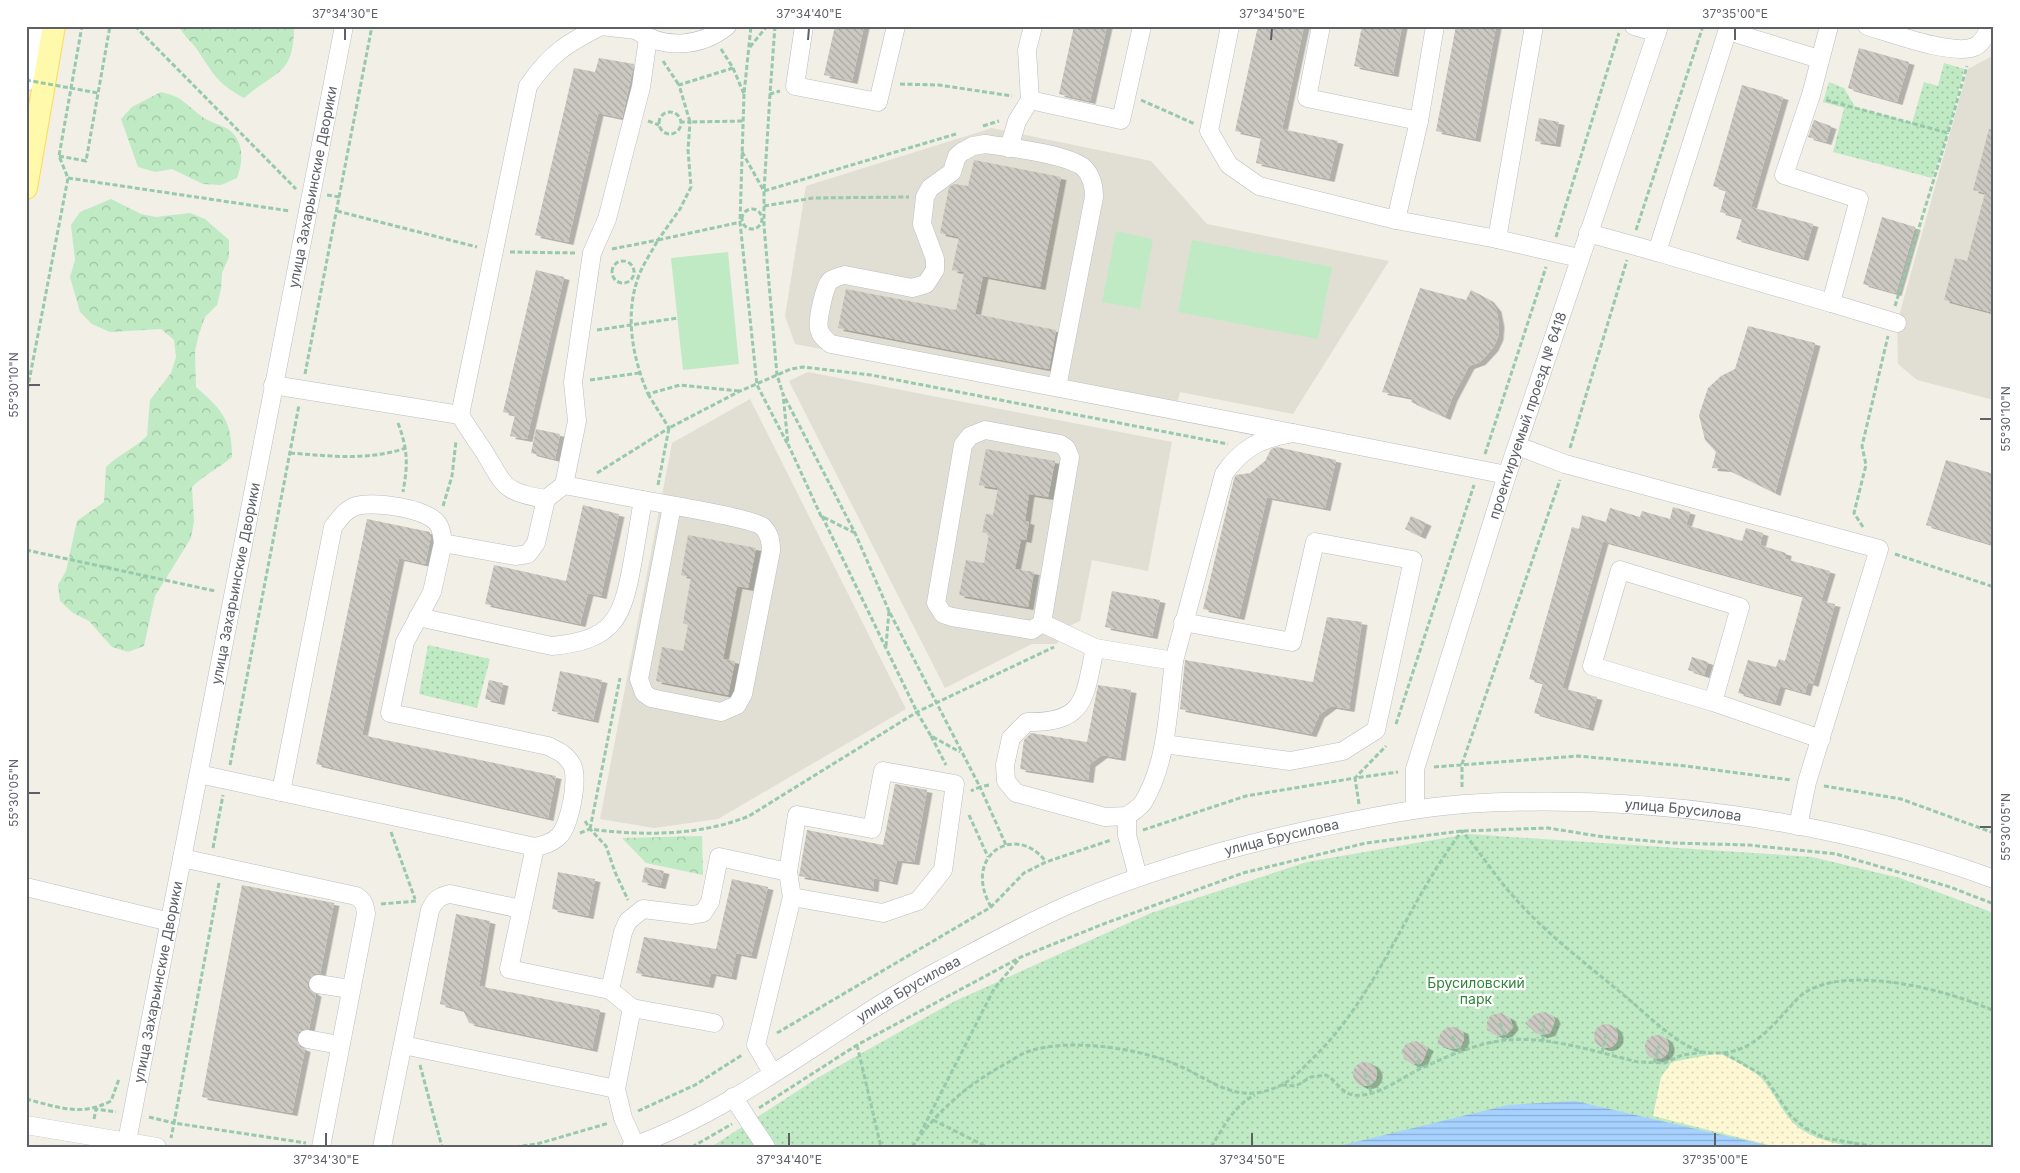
<svg xmlns="http://www.w3.org/2000/svg" width="2020" height="1173" viewBox="0 0 2020 1173" font-family="Inter,sans-serif">
  <style>
    .education { fill: #e1dfd4 }
    .green { fill: url(#green-dots) }
    .forest { fill: url(#forest-crowns) }
    .sand { fill: url(#sand-dots) }
    .pitch { fill: #c0eac4 }
    .water { fill: url(#water-rules) }
    .building { fill: url(#building-back-hatch); filter: url(#shadow) }
    .lines { fill: none; stroke-linecap: round; stroke-linejoin: round }
    .minor-casing { stroke: #babdc2; stroke-width: 19 }
    .major-casing { stroke: #fddc53; stroke-width: 24 }
    .path { stroke: #97c9aa; stroke-width: 3; stroke-dasharray: 5 2.5; stroke-linecap: butt }
    .minor { stroke: #fff; stroke-width: 18 }
    .major { stroke: #fff9ac; stroke-width: 22 }
    .path-bridge { stroke: #97c9aa; stroke-width: 3; stroke-dasharray: 5 2.5; stroke-linecap: butt }
    .ticks { fill: none; stroke: #5d6167; stroke-width: 2 }
    .labels { text-anchor: middle; stroke-width: 4.5; stroke-linejoin: round; paint-order: stroke }
    .street-label { font-size: 14px; fill: #5d6167; stroke: #fff }
    .park-label { font-size: 14px; fill: #2e853a; stroke: #fff }
    .neatline { fill: none; stroke: #5d6167; stroke-width: 2 }
    .ticks-label { font-size: 12px; text-anchor: middle; fill: #5d6167 }
  </style>
  <defs>
    <pattern id="green-dots" width="8" height="8" patternUnits="userSpaceOnUse" patternTransform="scale(1.25)"><rect width="8" height="8" fill="#c0eac4"/><path d="M2 2h.1M6 6h.1" fill="none" stroke="#9fc1a3" stroke-width="1.8" stroke-linecap="round"/></pattern>
    <pattern id="forest-crowns" width="20" height="18" patternUnits="userSpaceOnUse" patternTransform="scale(1.25)"><rect width="20" height="18" fill="#c0eac4"/><path d="M2 6a3 3 0 1 1 6 0M12 15a3 3 0 1 1 6 0" fill="none" stroke="#9fc1a3"/></pattern>
    <pattern id="sand-dots" width="8" height="8" patternUnits="userSpaceOnUse" patternTransform="scale(1.25)"><rect width="8" height="8" fill="#fdf7d4"/><path d="M2 2h.1M6 6h.1" fill="none" stroke="#dbd6b9" stroke-width="1.8" stroke-linecap="round"/></pattern>
    <pattern id="water-rules" width="6" height="5" patternUnits="userSpaceOnUse" patternTransform="scale(1.25)"><rect width="6" height="5" fill="#a7d1ff"/><path d="M0 2.5h6" fill="none" stroke="#8badd2"/></pattern>
    <pattern id="building-back-hatch" width="6" height="6" patternUnits="userSpaceOnUse" patternTransform="scale(1.25)"><rect width="6" height="6" fill="#ccc9c2"/><path d="M-1 5l2 2M0 0l6 6M5-1l2 2" fill="none" stroke="#a9a7a1"/></pattern>
    <filter id="shadow"><feDropShadow dx="5.5" dy="3" stdDeviation="0" flood-color="#0004"/></filter>
  </defs>
  <rect width="100%" height="100%" fill="#f1efe6"/>
  <!-- education -->
  <path class="education" d="M1994 55V400L1917 380 1898 364 1897 323 1968 69Z
    M992 128 1151 161 1207 224 1389 261 1293 414 1180 392 1174 417 795 344 785 316 806 186Z
    M808 372 1172 442 1148 571 1092 560 1080 621 1067 627 1057 644H1032L945 688 789 381Z
    M750 399 906 709 718 819 654 828 600 819 672 443Z"/>
  <!-- green -->
  <path class="green" d="M1944 63 1964 69 1948 133 1932 178 1833 152 1844 108 1823 102 1829 82 1844 88 1855 107 1912 123 1924 82 1938 86Z
    M428 645 490 659 477 708 419 694Z
    M1468 834 1812 857 1900 878 1994 913V1147H711L819 1077 955 1001 1151 913 1307 862Z"/>
  <!-- forest -->
  <path class="forest" d="M179 26H294C294 76 276 70 244 98 214 81 215 75 196 48 190 40 183 35 179 26Z
    M161 92C183 97 184 103 200 115 208 122 219 124 228 129 245 141 243 162 237 178L221 185 203 184 172 169 155 172 138 167 121 119 132 107Z
    M111 199 141 214 156 217 190 213 205 219 229 240V257L222 273 221 289 217 305 205 317 199 334 195 351 196 387C222 410 232 420 232 457 219 468 204 475 192 487L194 521 191 538 155 596 144 646 128 652 112 647 89 621 73 613 60 601 58 585 66 571 77 521 104 502 106 467C119 454 134 449 147 436L150 400 171 373 176 357 174 340 161 329 110 332 92 324 80 312 70 277 75 260 71 225 80 212Z
    M702 836 703 875 646 863 622 838Z"/>
  <!-- sand -->
  <path class="sand" d="M1719 1053C1732 1060 1750 1067 1760 1077 1771 1088 1779 1106 1789 1118 1803 1137 1834 1144 1856 1147H1777L1653 1116 1661 1077 1672 1062Z"/>
  <!-- pitch -->
  <path class="pitch" d="M1116 231 1153 239 1140 309 1102 302Z
    M1192 240 1332 267 1318 339 1178 312Z
    M728 252 739 364 683 370 671 258Z"/>
  <!-- water -->
  <path class="water" d="M1575 1101 1774 1147H1335L1508 1105Z"/>
  <!-- building -->
  <path class="building" d="M835 26H864L852 81 824 75Z
    M1074 26H1107L1090 101 1059 94Z
    M1258 26H1304L1282 129 1338 141 1329 179 1256 163 1261 137 1235 131Z
    M1362 26H1402L1393 74 1354 66Z
    M1456 26H1496L1475 139 1436 131Z
    M1859 48 1909 62 1897 102 1848 88Z
    M599 58 634 64 622 118 598 113 568 242 535 235 574 68 595 72Z
    M1742 85 1783 97 1751 207 1813 224 1803 258 1736 239 1742 218 1720 212 1726 190 1713 186Z
    M1539 118 1559 122 1555 144 1535 141Z
    M1814 120 1831 126 1826 142 1808 137Z
    M1989 129 1994 130V313L1944 300 1955 258 1967 261 1985 193 1973 190Z
    M974 160 1061 177 1040 287 983 276 975 314 1056 330 1049 369 838 328 846 289 956 310 964 272 952 270 959 237 940 233 949 187 954 184 968 186Z
    M1882 217 1915 227 1896 293 1863 284Z
    M536 270 564 277 527 439 510 436 515 415 503 412Z
    M1420 288 1466 300 1471 290 1488 299 1496 309 1499 324 1498 337 1493 348 1480 362 1469 366 1452 398 1445 417 1411 402 1413 398 1382 392Z
    M1748 326 1815 343 1775 493 1726 469 1712 468 1716 452 1705 440 1699 415 1708 388 1721 376 1735 369Z
    M536 429 560 434 555 459 531 453Z
    M1277 447 1336 460 1325 508 1267 497 1239 617 1203 609 1234 479 1236 475 1250 473 1265 461 1271 449Z
    M986 449 1055 461 1048 497 1029 494 1025 521 1029 522 1026 540 1021 539 1015 569 1034 572 1028 607 959 595 966 560 984 563 989 534 982 532 986 514 993 515 998 488 979 485Z
    M1946 460 1994 474V545L1926 525Z
    M583 505 619 514 601 596 588 593 580 624 485 604 494 565 566 581Z
    M1673 507 1690 512 1686 525 1742 541 1746 528 1763 533 1760 545 1786 553 1785 559 1830 571 1821 601 1835 604 1813 684 1808 682 1805 693 1780 686 1775 703 1738 693 1748 660 1776 667 1779 659 1785 661 1803 596 1603 541 1562 688 1597 697 1588 728 1534 713 1543 683 1529 679 1572 527 1579 529 1582 515 1606 522 1610 508 1640 517 1642 511 1670 519Z
    M1411 516 1426 523 1420 536 1405 529Z
    M367 519 430 532 431 536 425 564 399 558 362 735 556 776 548 818 316 764Z
    M688 535 756 548 748 588 737 586 723 659 735 661 728 695 656 681 662 647 683 651 688 625 683 623 691 577 681 575Z
    M1112 591 1160 600 1152 636 1105 627Z
    M1327 617 1362 622 1349 709 1331 706 1319 715 1311 734 1180 709 1185 660 1313 682Z
    M1692 657 1708 662 1704 675 1688 670Z
    M560 671 602 680 593 720 552 711Z
    M489 680 503 683 499 702 485 699Z
    M1098 685 1131 690 1120 758 1102 755 1090 764 1088 780 1020 769 1024 740 1031 733 1087 742Z
    M895 784 927 790 914 862 897 860 892 882 874 878 873 889 799 876 807 830 883 845Z
    M645 867 664 871 660 886 642 882Z
    M558 872 595 879 588 916 552 909Z
    M732 879 768 887 751 956 736 953 731 977 711 973 708 985 636 973 644 937 716 949Z
    M242 885 334 903 320 974H314L308 982V988L316 994 309 1029 299 1032 297 1038 300 1047 305 1049 292 1113 202 1097Z
    M456 914 490 921 479 986 600 1010 592 1049 469 1023 463 1010 440 1004Z
    M1545 1012 1553 1016 1555 1021 1550 1033 1542 1035 1536 1033 1525 1023 1535 1014Z
    M1501 1013 1510 1018 1513 1027 1507 1034 1498 1036 1487 1030V1022L1491 1015Z
    M1594 1036a12 12 0 1 1 24 0a12 12 0 1 1-24 0Z
    M1448 1027H1454L1463 1031 1464 1040 1460 1048 1451 1049 1437 1044 1441 1032Z
    M1645 1047a12 12 0 1 1 24 0a12 12 0 1 1-24 0Z
    M1416 1041 1428 1048 1422 1063 1413 1064 1404 1059 1402 1050 1406 1044Z
    M1353 1074a12 12 0 1 1 24 0a12 12 0 1 1-24 0Z"/>
  <g class="lines">
    <defs>
      <g id="minor">
        <path d="M601 26 636 30 637 26"/>
        <path d="M804 26 795 86 878 102 896 26"/>
        <path d="M1033 26 1027 50 1030 100 1121 120 1142 26"/>
        <path d="M1230 26 1209 131 1229 165 1259 186 1396 220 1497 239 1534 26"/>
        <path d="M1321 26 1307 98 1419 121"/>
        <path d="M1634 26 1657 33"/>
        <path d="M1729 26 1657 252 1831 303 1859 199 1784 175 1811 95 1829 26"/>
        <path d="M1867 26C1891 33 1953 56 1974 47 1982 44 1987 34 1990 26"/>
        <path d="M636 30C664 50 701 47 727 26"/>
        <path d="M1728 31 1819 59"/>
        <path d="M26 82 35 26"/>
        <path d="M1009 148 1017 121 1030 100"/>
        <path d="M1396 220 1419 121 1435 26"/>
        <path d="M1588 233 1657 252"/>
        <path d="M1497 239 1579 258"/>
        <path d="M1831 303 1897 323"/>
        <path d="M273 385 460 415C467 427 475 438 483 450 505 485 501 492 546 499"/>
        <path d="M1057 387 1094 197C1094 186 1092 176 1084 168 1068 154 1007 147 985 144L973 146 962 152 957 156 952 172 930 188 925 197 922 224 935 259V270L926 284 912 288 845 275C840 276 835 277 830 281 824 287 817 321 819 329 821 337 826 340 831 344L1293 433"/>
        <path d="M460 415 528 86C551 53 566 44 601 26"/>
        <path d="M985 430 1060 444 1066 448 1070 457 1042 623 1032 630 952 617 943 614 936 603 963 445 970 436Z"/>
        <path d="M1518 446 1565 464 1879 549 1807 782 1798 826"/>
        <path d="M643 500C663 504 753 518 763 527 770 534 771 542 771 551L743 694 737 705 721 712 651 698 644 693 639 679 672 506"/>
        <path d="M418 617 552 646C612 640 622 621 632 565 636 544 639 522 643 500L564 485"/>
        <path d="M1042 623 1095 648"/>
        <path d="M1174 661 1224 474C1242 448 1261 438 1293 433L1507 475"/>
        <path d="M1713 702 1740 607 1620 570 1592 666 1713 702 1821 739"/>
        <path d="M1164 744 1290 761 1343 751 1376 730 1413 560 1315 542 1292 642 1183 622"/>
        <path d="M199 774 535 847C544 845 552 843 559 836 570 825 579 778 572 765 566 754 558 751 548 746L390 713 405 642 432 592 443 543"/>
        <path d="M281 792 333 527C340 518 345 510 356 506 374 501 427 508 438 524 442 530 442 536 443 543L515 556 528 554 536 543 546 499 564 485 577 421 573 382 592 253 607 219 641 87 648 38"/>
        <path id="s1" d="M1415 809V769L1507 475 1659 26"/>
        <path d="M1127 816C1132 812 1141 807 1144 801 1168 760 1168 707 1174 661L1095 648C1084 699 1086 723 1027 722L1011 738 1005 765 1006 781 1016 793 1105 817 1127 816V835L1138 877"/>
        <path d="M535 847 509 969 610 990 632 1008 714 1023"/>
        <path d="M182 858 356 896C364 901 365 905 366 914L321 1147"/>
        <path d="M26 887 170 922"/>
        <path d="M318 984 350 989"/>
        <path d="M610 990 623 932 628 921 643 909 692 915 703 913 710 902 719 857 788 872"/>
        <path d="M632 1008 616 1089 623 1118 635 1145"/>
        <path d="M307 1039 339 1045"/>
        <path d="M403 1045 616 1089"/>
        <path d="M772 1072 756 1045 792 897 788 872 797 815 872 829 883 771 955 784 943 870 918 901 883 913 792 897"/>
        <path d="M733 1097 766 1147"/>
        <path d="M26 1125 157 1147"/>
        <path id="s2" d="M127 1141 344 26"/>
        <path d="M382 1147 430 910C435 900 439 896 450 894L521 909"/>
        <path id="s3" d="M631 1147C743 1107 835 1025 940 970 985 946 1030 921 1077 901 1153 869 1232 847 1313 829 1363 819 1413 808 1464 804 1637 793 1831 819 1994 879"/>
      </g>
      <path id="major" d="M26 188 54 26"/>
    </defs>
    <!-- minor casing -->
    <use href="#minor" class="minor-casing"/>
    <!-- major casing -->
    <use href="#major" class="major-casing"/>
    <!-- path -->
    <path class="path" d="M135 26 296 189
      M775 26 770 94 780 91
      M750 47 767 26
      M721 49 733 68 744 94 751 26
      M663 61 679 85
      M733 68 679 85 690 122 743 121
      M900 84 939 85 1012 96
      M744 94 740 222 757 385 787 443
      M770 94 764 191 956 134
      M1141 100 1195 124
      M1826 100 1948 133 1967 66
      M659 123a11 11 0 1 1 22 0a11 11 0 1 1-22 0Z
      M648 121 659 125
      M983 126 999 121
      M742 152 764 191V226L777 375 783 394
      M59 156 86 161 110 26
      M68 178 290 211
      M327 195 340 197
      M764 206 813 198 909 197
      M742 219a10 10 0 1 1 20 0a10 10 0 1 1-20 0Z
      M337 211 477 247
      M1636 230 1703 26
      M1556 237 1619 33
      M612 249 658 240 680 209 691 187 688 150 690 122H680
      M510 252 576 253
      M612 272a11 11 0 1 1 22 0a11 11 0 1 1-22 0Z
      M1895 306 1948 133
      M597 330 678 318
      M305 374 372 26
      M590 380 639 373
      M739 391 680 385 648 394C633 359 625 318 637 281 641 267 651 253 658 240L741 222
      M26 397 68 178 59 156 82 26
      M398 423C408 450 408 464 403 492
      M1570 448 1627 260
      M290 453C330 456 367 461 406 448
      M1485 454 1546 267
      M597 473 669 428 648 394
      M658 485 669 428 740 391 791 369 803 367 871 375 1228 444
      M443 506 452 476 456 441
      M822 516 917 712 931 736 960 752
      M1863 527 1854 513 1866 465 1862 446 1888 336
      M855 533 821 516 788 444 783 394 855 533 889 611
      M26 550 215 591
      M1895 554 1994 587
      M886 646 889 611 980 787 971 791
      M1396 724 1474 485
      M931 736 946 765
      M230 765 299 405
      M1434 767 1578 756 1686 766 1791 780
      M989 785 980 787 1006 845
      M1824 786 1901 799 1994 833
      M1462 787V764L1560 480
      M1359 804 1355 778 1398 772
      M969 815 988 857
      M585 821 590 829 606 846 615 872 628 900
      M590 829 620 678
      M1143 830 1246 796 1355 778 1386 746
      M391 832 415 899
      M580 833 590 829C642 836 700 836 749 816L917 712 1054 647
      M213 848 223 795
      M219 883 174 1123 306 1143
      M381 904 417 901
      M991 907C961 854 1017 822 1046 862
      M1500 1023 1506 1040
      M777 1033 991 907 1024 873 1046 862 1111 840
      M1452 1036 1461 1053
      M1543 1041V1022
      M857 1045 881 1147
      M1414 1053 1421 1068
      M1602 1053 1606 1034
      M1724 1053 1764 1076 1791 1116 1805 1128 1825 1138 1876 1147
      M1654 1063 1659 1046
      M420 1065 442 1147
      M1365 1073 1371 1092
      M1282 1085 1296 1086 1311 1077 1326 1075C1336 1080 1341 1093 1353 1095 1377 1098 1400 1078 1420 1069 1445 1057 1480 1042 1507 1040 1550 1036 1596 1052 1638 1062L1665 1063 1682 1055 1703 1052
      M26 1099C58 1107 80 1117 111 1101L119 1079
      M759 1108 857 1045 1021 957 1106 923 1243 873 1366 843 1462 831 1548 828 1604 837 1673 843 1749 845 1836 854 1950 887 1994 904
      M638 1111 695 1085 742 1055
      M149 1117 174 1123 171 1138
      M94 1119 96 1109 116 1112
      M933 1120 987 1147
      M920 1134 994 989 1019 959
      M515 1147 537 1144 609 1123
      M692 1147 732 1124
      M912 1147C938 1110 968 1084 1007 1063 1014 1059 1022 1053 1030 1051 1069 1038 1138 1048 1175 1064 1213 1080 1236 1106 1279 1086 1291 1081 1302 1069 1311 1060 1378 996 1406 904 1462 831 1480 852 1495 876 1513 896 1546 934 1588 965 1626 997 1648 1015 1674 1043 1702 1052 1708 1053 1716 1053 1721 1053 1750 1052 1770 1029 1788 1009 1793 1004 1798 997 1804 993 1848 964 1949 990 1994 1011
      M1211 1147C1224 1127 1233 1106 1255 1095
      M1986 1147 1994 1146"/>
    <!-- minor -->
    <use href="#minor" class="minor"/>
    <!-- major -->
    <use href="#major" class="major"/>
    <!-- path-bridge -->
    <path class="path-bridge" d="M26 80 98 93"/>
  </g>
  <!-- ticks -->
  <path class="ticks" d="M345 40V28M808 40 809 28M1271 40 1272 28M1735 40V28M28 385H40M1980 419H1992M28 793H40M1980 827H1992M326 1146V1133M789 1146V1133M1252 1146V1133M1715 1146V1133"/>
  <g class="labels">
    <!-- street labels -->
    <g class="street-label">
      <text dy="5" stroke="none"><textPath href="#s2" startOffset="972">улица Захарьинские Дворики</textPath></text>
      <text dy="5" stroke="none"><textPath href="#s1" startOffset="411">проектируемый проезд № 6418</textPath></text>
      <text dy="5" stroke="none"><textPath href="#s2" startOffset="568">улица Захарьинские Дворики</textPath></text>
      <text dy="5" stroke="none"><textPath href="#s3" startOffset="1130">улица Брусилова</textPath></text>
      <text dy="5" stroke="none"><textPath href="#s3" startOffset="725">улица Брусилова</textPath></text>
      <text dy="5" stroke="none"><textPath href="#s2" startOffset="162">улица Захарьинские Дворики</textPath></text>
      <text dy="5" stroke="none"><textPath href="#s3" startOffset="320">улица Брусилова</textPath></text>
    </g>
    <!-- park labels -->
    <g class="park-label">
      <text x="1476" y="988">Брусиловский<tspan x="1476" dy="16">парк</tspan></text>
    </g>
  </g>
  <!-- border -->
  <rect width="2020" height="1173" fill="none" stroke="#ffffff" stroke-width="55"/>
  <rect x="28" y="28" width="1964" height="1118" class="neatline"/>
  <g class="ticks-label">
    <text x="345" y="18">37°34'30"E</text>
    <text x="809" y="18">37°34'40"E</text>
    <text x="1272" y="18">37°34'50"E</text>
    <text x="1735" y="18">37°35'00"E</text>
    <text transform="translate(14 385) rotate(-90)" y="4">55°30'10"N</text>
    <text transform="translate(2006 419) rotate(-90)" y="4">55°30'10"N</text>
    <text transform="translate(14 793) rotate(-90)" y="4">55°30'05"N</text>
    <text transform="translate(2006 827) rotate(-90)" y="4">55°30'05"N</text>
    <text x="326" y="1164">37°34'30"E</text>
    <text x="789" y="1164">37°34'40"E</text>
    <text x="1252" y="1164">37°34'50"E</text>
    <text x="1715" y="1164">37°35'00"E</text>
  </g>
</svg>
